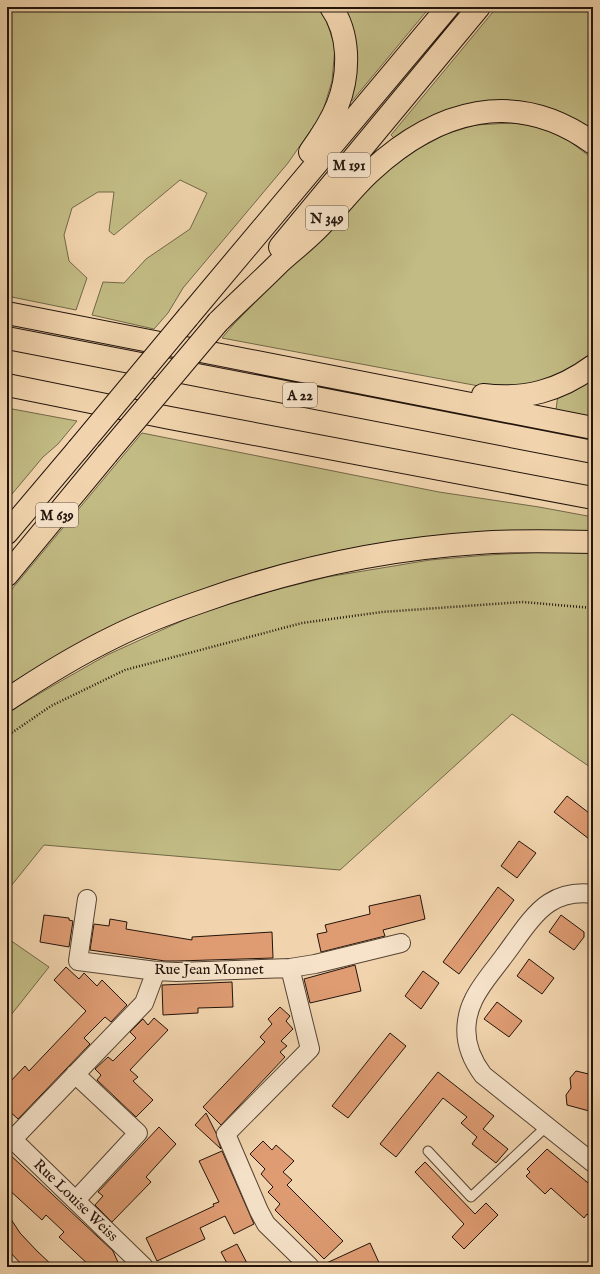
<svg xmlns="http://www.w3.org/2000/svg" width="600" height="1274" viewBox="0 0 600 1274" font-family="'IM FELL English',serif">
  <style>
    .green { fill: #c2bb84; stroke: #726848 }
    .building { fill: #df9c73; stroke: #23140b }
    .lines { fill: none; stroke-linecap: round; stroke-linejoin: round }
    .lane-casing { stroke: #564434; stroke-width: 11 }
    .street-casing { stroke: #564434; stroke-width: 20 }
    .highway-casing { stroke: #23140b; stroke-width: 24 }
    .path { stroke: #23140b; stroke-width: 2.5; stroke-dasharray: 1 2; stroke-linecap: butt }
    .lane { stroke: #f6e3ca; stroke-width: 9 }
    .street { stroke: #f6e3ca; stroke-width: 18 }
    .highway { stroke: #f1d4ad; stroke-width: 22 }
    .highway-bridge-casing { stroke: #23140b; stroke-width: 24; stroke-linecap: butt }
    .highway-bridge { stroke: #f1d4ad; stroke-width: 22 }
    .labels { text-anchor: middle; stroke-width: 4; stroke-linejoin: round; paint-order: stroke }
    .shield { fill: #f6e3ca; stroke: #625244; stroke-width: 1 }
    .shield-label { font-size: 14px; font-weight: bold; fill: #23140b }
    .street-label { font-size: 15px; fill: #23140b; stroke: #f6e3ca }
  </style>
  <rect width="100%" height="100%" fill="#f1d4ad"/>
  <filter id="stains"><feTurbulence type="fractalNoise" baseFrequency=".005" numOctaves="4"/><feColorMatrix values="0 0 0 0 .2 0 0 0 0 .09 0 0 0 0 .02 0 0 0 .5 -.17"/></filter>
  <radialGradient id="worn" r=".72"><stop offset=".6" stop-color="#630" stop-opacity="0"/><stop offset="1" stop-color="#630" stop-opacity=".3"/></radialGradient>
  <!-- green -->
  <path class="green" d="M7 7H317L326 19 335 47 332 81 322 114 288 163 183 288 168 313 154 329 92 315 103 282 124 283 146 259 190 229 207 193 180 180 114 235 109 231 114 192H98L72 208 64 235 69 261 87 278 76 310 7 296Z
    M342 7H430L352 101 349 99Z
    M497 7H593V132L555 111 416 124 394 138 391 135Z
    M512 123 541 126 568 140 593 159V352L590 356 553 377 518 388 484 387 222 338 233 325 327 228 386 172 416 150 446 134 475 125Z
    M593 376V417L556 410 558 394Z
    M7 408 77 421 58 444 43 457 7 500Z
    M142 433 439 492 539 507 593 517V532C388 521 179 574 7 686V595Z
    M543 552 593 553V769L512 714 340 870 44 845 7 891V713L54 685 107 655 197 614 271 591 327 577 430 560 488 555Z
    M7 938 49 967 7 1020Z"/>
  <!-- building -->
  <path class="building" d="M567 796 593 816V842L554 812Z
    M519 841 536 853 517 878 501 866Z
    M498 887 514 900 459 974 443 962Z
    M420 895 425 919 383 930 385 936 321 952 317 934 327 932 325 925 370 914 369 906Z
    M44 915 69 918V920L73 921 69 947 40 942Z
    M561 915 584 932V937L574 950 549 932Z
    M110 919 127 922 126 929 192 940V937L272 932 273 958 177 961H165L90 950 94 924 109 926Z
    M529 959 554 978 542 994 517 976Z
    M355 965 361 991 310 1003 304 979Z
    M66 967 79 979 84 973 97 986 102 980 127 1005 111 1022 105 1017 84 1038 90 1044 18 1119 7 1109V1085L25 1066 29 1071 86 1011 54 980Z
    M423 971 439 983 421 1009 405 996Z
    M232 982 233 1007 198 1008V1013L163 1015 162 985Z
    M497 1002 522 1021 509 1037 484 1019Z
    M280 1007 290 1016 286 1021 293 1029 281 1041 287 1046 280 1052 285 1057 221 1125 203 1107 265 1042 260 1037 272 1024 268 1019Z
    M154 1018 168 1030 130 1070 138 1077 133 1081 153 1100 136 1117 97 1080 101 1075 95 1069 108 1057 113 1061 136 1038 130 1032 143 1019 148 1025Z
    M390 1033 406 1046 348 1118 332 1106Z
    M576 1071 593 1075V1112L567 1105 566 1095 571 1088 570 1078Z
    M438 1072 494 1116 483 1129 508 1149 496 1163 472 1144 477 1137 461 1123 467 1117 443 1098 396 1157 380 1144Z
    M206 1113 216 1133 221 1149 195 1125Z
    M159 1127 176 1144 146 1177 151 1182 112 1222 95 1205 103 1196 98 1192Z
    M263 1141 272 1150 276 1145 294 1161 283 1172 292 1180 287 1185 343 1241 324 1259 275 1210 280 1204 268 1192 273 1187 261 1174 265 1169 250 1154Z
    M547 1149 593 1187V1220L587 1214 584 1218 551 1188 545 1194 526 1176 530 1172 527 1169Z
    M222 1151 254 1224 234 1234 225 1216 200 1228 205 1239 157 1261 146 1238 214 1206 213 1204 219 1202 199 1161Z
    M7 1152 113 1251 120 1267H91L59 1237 64 1232 46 1215 42 1220 7 1188Z
    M425 1162 475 1214 486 1203 498 1215 464 1249 452 1237 464 1224 415 1172Z
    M7 1213 20 1233 37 1251 54 1267H24L7 1249Z
    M370 1243 381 1267H320V1266Z
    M237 1244 249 1267H229L221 1252Z"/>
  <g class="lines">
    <defs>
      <path id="lane" d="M428 1151 471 1197 547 1126"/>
      <path id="street" d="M593 894C577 892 563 894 549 903 532 914 517 939 504 956 494 970 480 985 473 1001 470 1007 468 1014 467 1021 464 1041 471 1059 483 1075L593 1163
        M87 899 78 961 156 971 177 972 290 968 315 964 401 943
        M290 968 310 1049 226 1134 259 1211 266 1224 310 1267
        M75 1074 138 1133 76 1200
        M7 1134 144 1267
        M13 1139 144 1003 156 971"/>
      <path id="highway" d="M310 152C333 120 348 93 346 53 345 36 341 21 331 7
        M280 247 479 7
        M7 313 593 428
        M188 317 448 7
        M218 322C238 302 259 283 279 263 291 252 304 242 315 231 335 212 351 189 371 171 437 110 515 87 593 143
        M7 338 593 452
        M7 385 170 418 593 498
        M483 395C525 400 559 391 593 366
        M7 533 78 449
        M7 575 107 454
        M7 700C41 677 77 655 114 637 142 623 171 612 200 602 289 570 384 549 478 543 516 540 555 541 593 542"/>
    </defs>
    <!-- lane casing -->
    <use href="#lane" class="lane-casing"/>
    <!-- street casing -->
    <use href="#street" class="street-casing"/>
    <!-- highway casing -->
    <use href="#highway" class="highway-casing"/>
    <!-- path -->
    <path class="path" d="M7 736 51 706 125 670 302 623 382 612 522 602 593 608"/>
    <!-- lane -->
    <use href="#lane" class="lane"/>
    <!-- street -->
    <use href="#street" class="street"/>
    <!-- highway -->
    <use href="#highway" class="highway"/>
    <defs>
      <path id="highway-bridge" d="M78 449 188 317
        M107 454 218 322"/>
    </defs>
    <!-- highway-bridge casing -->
    <use href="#highway-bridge" class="highway-bridge-casing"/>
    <!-- highway-bridge -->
    <use href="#highway-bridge" class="highway-bridge"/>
  </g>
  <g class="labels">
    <!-- shield labels -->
    <g class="shield">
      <rect x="328" y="153" width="42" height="24" rx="3"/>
      <rect x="306" y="206" width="42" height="24" rx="3"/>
      <rect x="283" y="383" width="34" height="24" rx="3"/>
      <rect x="36" y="503" width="42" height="24" rx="3"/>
    </g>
    <g class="shield-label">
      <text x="349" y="170">M 191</text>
      <text x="327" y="223">N 349</text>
      <text x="300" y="400">A 22</text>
      <text x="57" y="520">M 639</text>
    </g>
    <!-- street labels -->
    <g class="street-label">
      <text x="209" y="974">Rue Jean Monnet</text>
      <text transform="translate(76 1200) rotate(44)" y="5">Rue Louise Weiss</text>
    </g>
  </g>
  <!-- margin -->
  <rect width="600" height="1274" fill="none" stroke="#f1d4ad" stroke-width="24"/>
  <rect x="8" y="8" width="584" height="1258" fill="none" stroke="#23140b" stroke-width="2"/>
  <rect x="12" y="12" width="576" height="1250" fill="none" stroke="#23140b"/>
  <rect width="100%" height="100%" filter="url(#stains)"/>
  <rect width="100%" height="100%" fill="url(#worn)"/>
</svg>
